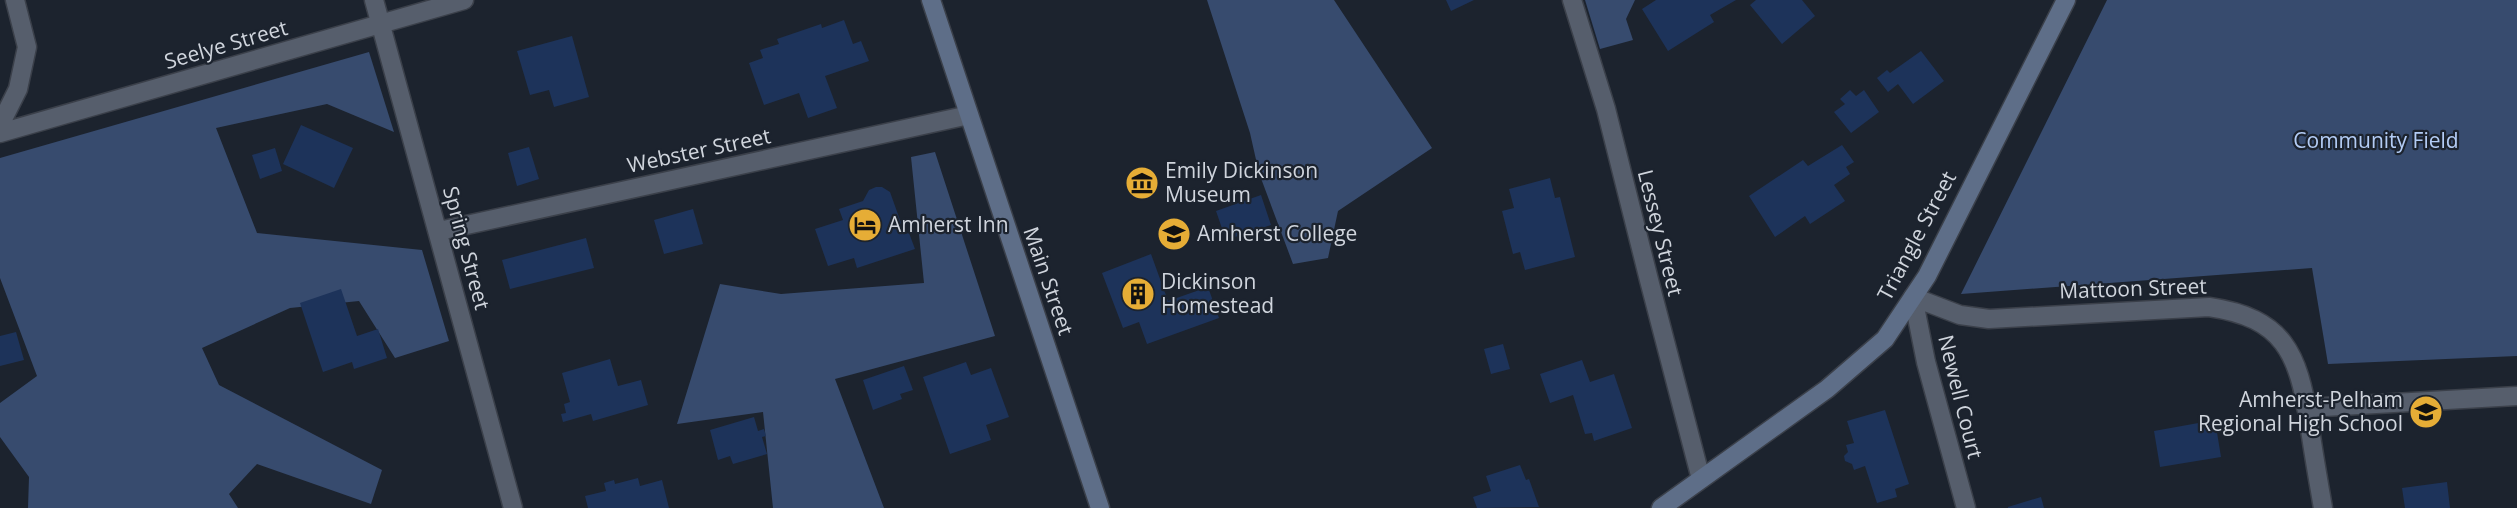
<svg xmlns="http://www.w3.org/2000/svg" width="2517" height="508" viewBox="0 0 2517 508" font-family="'Open Sans',sans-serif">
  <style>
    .green { fill: #374b6e }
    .building { fill: #1d335a }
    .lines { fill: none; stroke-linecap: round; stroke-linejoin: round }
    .street-casing { stroke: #3b404a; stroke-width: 21 }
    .secondary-casing { stroke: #3b404a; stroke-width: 21 }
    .street { stroke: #565e6c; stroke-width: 18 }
    .secondary { stroke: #5e6e88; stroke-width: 18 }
    .labels { text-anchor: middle; stroke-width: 4.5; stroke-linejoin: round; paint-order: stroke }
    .street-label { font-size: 21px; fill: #d0d5dd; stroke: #1c232e }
    .park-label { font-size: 21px; fill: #b3ccf5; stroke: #1c232e }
    .poi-label { font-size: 21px; fill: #d0d5dd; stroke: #1c232e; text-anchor: start }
  </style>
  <rect width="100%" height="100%" fill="#1c232e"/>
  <!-- green -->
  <path class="green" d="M1207 0H1334L1432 148 1338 211 1328 258 1293 264 1259 173 1250 133Z
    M1585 0H1635L1626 19 1633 40 1600 49Z
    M2107 0H2517V356L2328 364 2312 268 1961 294Z
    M369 52 394 132 327 104 216 128 257 233 422 250 449 341 395 358 359 301 290 308 202 348 219 385 382 470 371 504 257 464 229 494 238 508H28L29 477 0 437V403L37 376 0 278V158Z
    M935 152 995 336 835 379 884 508H773L763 412 677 424 720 284 781 294 924 283 911 157Z"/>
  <!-- building -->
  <path class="building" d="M1446 0H1474L1451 11Z
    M1656 0H1736L1710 15 1714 22 1668 51 1642 9Z
    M1756 0H1802L1815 16 1782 44 1750 5Z
    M844 20 853 44 861 41 869 61 825 76 837 108 808 118 799 93 764 105 749 63 763 58 760 50 779 44 777 39 821 24 822 28Z
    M572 36 589 97 554 107 549 90 530 95 517 51Z
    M1921 51 1944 81 1913 104 1898 84 1888 92 1877 78 1887 70 1890 73Z
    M1850 90 1856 96 1864 90 1879 112 1851 133 1834 112 1845 104 1840 99Z
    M301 125 353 148 334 188 283 164Z
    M1842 145 1854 162 1846 167 1850 174 1834 185 1845 201 1810 224 1805 216 1775 237 1749 196 1803 160 1808 166Z
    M529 147 539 179 517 186 508 153Z
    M275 148 282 171 260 179 252 155Z
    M1550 178 1555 198 1560 197 1575 257 1525 270 1520 252 1513 254 1502 211 1514 208 1509 189Z
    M876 187H882L890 192 905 234 909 233 915 249 857 268 854 258 828 266 815 229 843 220 839 209 863 201 869 190Z
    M1261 195 1271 225 1226 240 1216 211Z
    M693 209 703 244 664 254 654 220Z
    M586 238 594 268 510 289 502 260Z
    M1151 254 1168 301 1208 287 1219 318 1147 344 1139 322 1123 328 1102 273Z
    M341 289 357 336 378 329 387 358 354 369 352 362 323 372 300 303Z
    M16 332 24 360 0 366V336Z
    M1503 344 1510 369 1491 374 1484 349Z
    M610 359 618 386 641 380 648 405 593 421 591 414 563 422 561 414 566 413 564 404 570 402 562 373Z
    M1582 360 1590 382 1614 374 1632 428 1594 441 1592 433 1585 434 1573 395 1550 403 1540 374Z
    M966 362 971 375 991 368 1009 417 986 425 991 440 950 454 923 377Z
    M904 366 913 390 900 394 902 399 873 410 863 380Z
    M1885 410 1909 484 1895 489 1897 497 1877 503 1865 466 1854 470 1852 464 1845 461 1844 456 1848 452 1846 445 1854 443 1847 421Z
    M754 417 758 431 764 429 766 436 762 437 767 454 733 464 730 456 718 460 710 430Z
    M2215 420 2221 457 2160 467 2154 431Z
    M1520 465 1526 480 1529 479 1539 507 1477 508 1473 497 1491 491 1486 476Z
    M638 478 640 486 662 480 669 508H588L585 496 606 491 604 483 614 480 615 484Z
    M2447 482 2450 508H2405L2402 488Z
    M2041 497 2044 508H2008V507Z"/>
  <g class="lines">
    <defs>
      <path id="street" d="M374 0 513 508
        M1572 0 1606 109 1649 280 1701 479
        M0 125 18 89 27 47 15 0
        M0 133 464 0
        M439 231 969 115
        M1913 297 1960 315 1989 319 2209 307C2284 318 2298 353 2309 422 2313 451 2318 479 2323 508
        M1913 297 1926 362 1966 508
        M2306 408 2517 396"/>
      <path id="secondary" d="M931 0 1100 508
        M1661 508 1827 389 1885 339 1927 276 2066 0"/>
    </defs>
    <!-- street casing -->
    <use href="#street" class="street-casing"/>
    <!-- secondary casing -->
    <use href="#secondary" class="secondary-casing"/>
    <!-- street -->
    <use href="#street" class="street"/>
    <!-- secondary -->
    <use href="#secondary" class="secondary"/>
  </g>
  <!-- icons -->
  <defs>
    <symbol id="museum-disc" viewBox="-11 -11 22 22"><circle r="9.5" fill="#e6ad36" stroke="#1c232e"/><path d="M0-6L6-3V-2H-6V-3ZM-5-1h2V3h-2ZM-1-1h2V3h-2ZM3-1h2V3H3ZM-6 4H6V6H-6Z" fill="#111"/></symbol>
    <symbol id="hotel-disc" viewBox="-11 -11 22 22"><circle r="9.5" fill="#e6ad36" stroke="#1c232e"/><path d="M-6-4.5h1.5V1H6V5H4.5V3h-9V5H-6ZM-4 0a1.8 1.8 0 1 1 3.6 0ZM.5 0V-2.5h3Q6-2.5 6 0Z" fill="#111"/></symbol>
    <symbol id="university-disc" viewBox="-11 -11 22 22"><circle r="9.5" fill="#e6ad36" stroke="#1c232e"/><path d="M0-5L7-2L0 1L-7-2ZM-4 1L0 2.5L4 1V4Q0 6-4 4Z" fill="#111"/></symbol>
    <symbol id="building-disc" viewBox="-11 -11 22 22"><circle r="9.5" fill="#e6ad36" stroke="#1c232e"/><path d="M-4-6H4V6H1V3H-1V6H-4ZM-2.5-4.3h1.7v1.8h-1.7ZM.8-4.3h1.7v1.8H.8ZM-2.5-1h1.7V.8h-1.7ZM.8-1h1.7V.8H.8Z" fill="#111"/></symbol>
    <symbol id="school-disc" viewBox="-11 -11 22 22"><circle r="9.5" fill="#e6ad36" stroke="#1c232e"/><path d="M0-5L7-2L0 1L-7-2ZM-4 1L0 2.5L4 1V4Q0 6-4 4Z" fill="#111"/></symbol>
  </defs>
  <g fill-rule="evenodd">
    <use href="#museum-disc" x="1123" y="164" width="38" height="38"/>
    <use href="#hotel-disc" x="846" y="206" width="38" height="38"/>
    <use href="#university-disc" x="1155" y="215" width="38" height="38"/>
    <use href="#building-disc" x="1119" y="275" width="38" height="38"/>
    <use href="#school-disc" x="2407" y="393" width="38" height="38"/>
  </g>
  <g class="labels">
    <!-- street labels -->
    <g class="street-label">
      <text transform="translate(226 45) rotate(-16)" y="7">Seelye Street</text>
      <text transform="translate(699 151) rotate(-12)" y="7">Webster Street</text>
      <text transform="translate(1660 233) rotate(76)" y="7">Lessey Street</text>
      <text transform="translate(1917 236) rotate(-62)" y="7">Triangle Street</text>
      <text transform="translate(466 248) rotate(75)" y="7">Spring Street</text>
      <text transform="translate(1048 281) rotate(71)" y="7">Main Street</text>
      <text transform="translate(2133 289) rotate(-2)" y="7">Mattoon Street</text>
      <text transform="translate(1960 397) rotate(76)" y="7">Newell Court</text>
    </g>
    <!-- park labels -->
    <g class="park-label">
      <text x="2376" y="148">Community Field</text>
    </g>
    <!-- poi labels -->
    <g class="poi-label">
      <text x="1165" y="178">Emily Dickinson<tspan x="1165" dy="24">Museum</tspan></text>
      <text x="888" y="232">Amherst Inn</text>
      <text x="1197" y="241">Amherst College</text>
      <text x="1161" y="289">Dickinson<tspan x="1161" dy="24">Homestead</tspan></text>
      <text x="2403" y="407" text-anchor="end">Amherst-Pelham<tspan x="2403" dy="24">Regional High School</tspan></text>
    </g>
  </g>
</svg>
